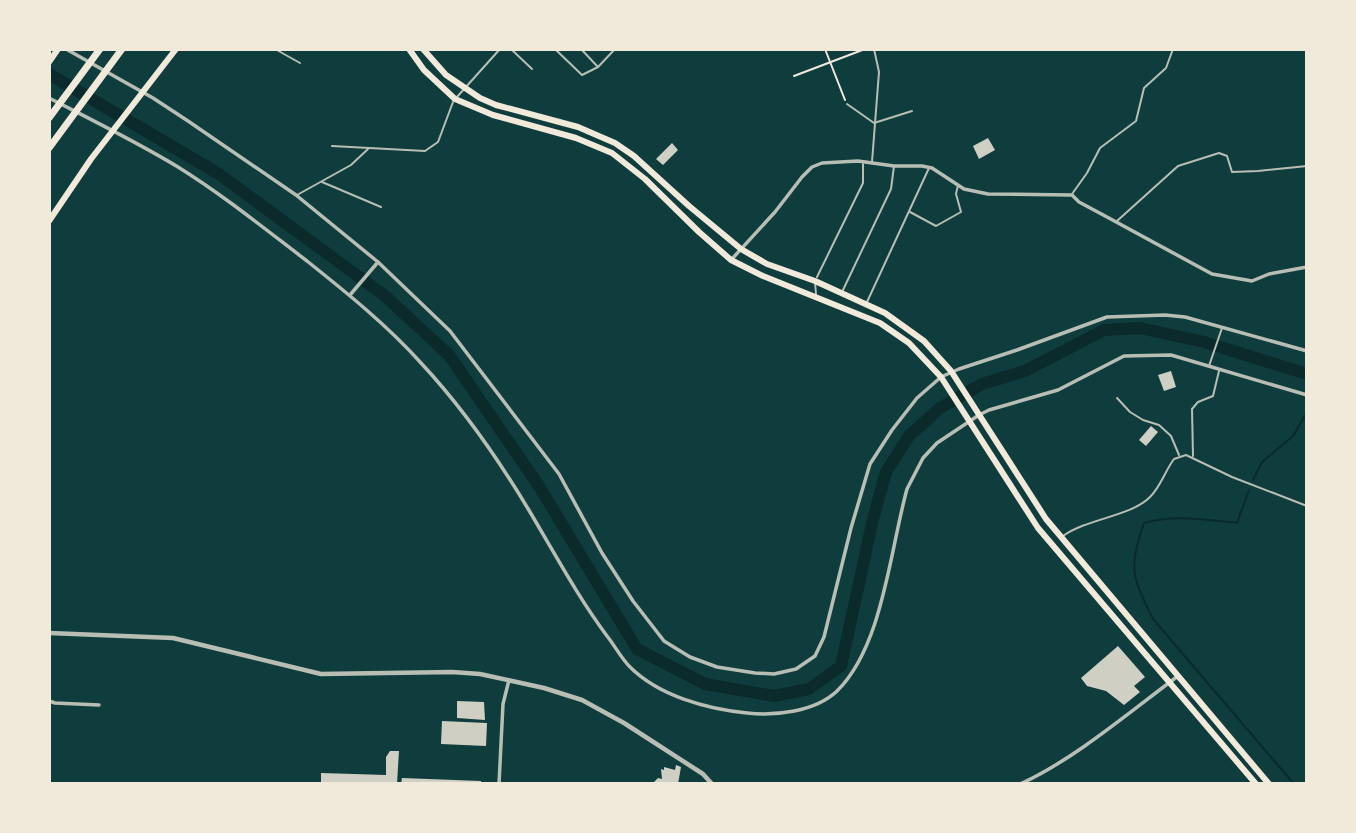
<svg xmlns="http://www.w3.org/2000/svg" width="1356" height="833" font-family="Quicksand,sans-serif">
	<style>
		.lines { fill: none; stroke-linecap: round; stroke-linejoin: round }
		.stream { stroke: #0a2a2b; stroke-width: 2 }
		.river { stroke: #0a2a2b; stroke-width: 12 }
		.building { fill: #cfcfc3 }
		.path { stroke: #f1e9da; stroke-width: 2 }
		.service { stroke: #b8beb3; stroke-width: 2 }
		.minor { stroke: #b8beb3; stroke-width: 3.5 }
		.tertiary { stroke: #b8beb3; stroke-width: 4.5 }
		.primary { stroke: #f1e9da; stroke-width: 6 }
		.motorway { stroke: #f1e9da; stroke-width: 7 }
	</style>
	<rect width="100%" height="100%" fill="#0f3d3e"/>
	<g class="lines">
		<g class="stream">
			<path d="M1253,480l9,-18 31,-26 14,-24"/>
			<path d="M1249,490l-12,33c-31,-3 -63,-9 -93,0 -16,47 -12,53 9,96l141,165"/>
			<path d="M49,517v9"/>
		</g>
		<path class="river" d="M49,74l170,100 166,122 64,59 90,131 98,163 68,35 69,12 35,-7 32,-23 32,-147 13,-47 23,-36 31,-28 42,-24 43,-13 79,-41 36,-2 64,14 103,32"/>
	</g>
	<g class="building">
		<path d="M988,138l7,12 -16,9 -6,-13z"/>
		<path d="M672,143l6,7 -15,15 -7,-6z"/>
		<path d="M1171,371l5,16 -12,4 -6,-16z"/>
		<path d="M1151,426l7,6 -12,14 -7,-6z"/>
		<path d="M1118,646l27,31 -11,9 6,6 -16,13 -18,-14 -19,-5 -6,-8z"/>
		<path d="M457,701l27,1 1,18 -28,-2z"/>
		<path d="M442,721l45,2 -1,23 -45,-2z"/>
		<path d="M390,751h9l-2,33h-76v-11l65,2v-18z"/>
		<path d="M676,765l5,2 -3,17h-26l6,-6 4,1 -1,-10 3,1v-3l11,3z"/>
		<path d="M402,778l79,3v3h-80z"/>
	</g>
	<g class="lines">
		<g class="path">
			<path d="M825,49l20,51"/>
			<path d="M794,76l71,-27"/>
		</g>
		<g class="service">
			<path d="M275,49l25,14"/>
			<path d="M511,49l21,20"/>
			<path d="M555,49l27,26 16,-8"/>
			<path d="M581,49l17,18 17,-18"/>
			<path d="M456,98l44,-49"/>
			<path d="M847,104l27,19 38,-12"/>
			<path d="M332,146l93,5 13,-9 15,-40"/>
			<path d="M872,162l7,-90 -5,-23"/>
			<path d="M322,182l59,25"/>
			<path d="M1072,194l15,-21 13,-25 36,-27 8,-33 22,-20 7,-19"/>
			<path d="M297,195l54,-30 17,-16"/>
			<path d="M910,212l26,14 25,-14 -5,-18 2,-9"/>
			<path d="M1117,221l61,-55 41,-13 8,3 5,16 26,-1 49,-5"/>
			<path d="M817,277l46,-94v-19"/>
			<path d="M815,282l1,12"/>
			<path d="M843,290l48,-101 3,-23"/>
			<path d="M867,302l62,-134"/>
			<path d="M1209,366l13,-38"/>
			<path d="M1117,398l13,14 13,8 16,5 12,11 8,19"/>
			<path d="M1193,456l-1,-47 6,-7 15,-6 6,-25"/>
			<path d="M1063,536c25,-18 67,-19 87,-39 11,-11 15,-26 24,-38l12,-4 46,22 75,29"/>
		</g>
		<g class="minor">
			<path d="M66,49l87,49 35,23 108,74 82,67 72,69 109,143 43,79 31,48 31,40 26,16 27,10 38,6 19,1 22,-5 19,-13 9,-19 27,-109 19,-64 22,-34 25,-32 24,-21 18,-8 58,-19 90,-33 58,-2 20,2 122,34"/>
			<path d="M49,98c43,22 88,44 129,69 45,28 87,62 129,94 40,32 80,64 114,102 41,44 78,97 109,149 25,42 48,85 77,124 8,10 14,22 23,31 29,29 77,42 117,46 28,3 68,-1 90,-22 46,-45 53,-141 70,-202l16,-31 14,-15 42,-28 10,-5 69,-20 66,-34 47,-1 136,40"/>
			<path d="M731,260l44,-48 27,-35 10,-10 10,-4 36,-2 36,5h28l10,2 32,21 24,5 84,1 7,7 28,15 105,57 40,7 17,-7 38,-7"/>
			<path d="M350,295l28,-33"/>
			<path d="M49,701l6,2 44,2"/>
			<path d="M499,784l4,-80 6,-24"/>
			<path d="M1020,784c52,-23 111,-73 158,-108"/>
		</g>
		<path class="tertiary" d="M49,633l124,5 148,36 131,-2 28,2 64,14 38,12 42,23 79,51 9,10"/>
		<g class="primary">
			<path d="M409,49l15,21 31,29 38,16 83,23 36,15 33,26 54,53 32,28 32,16 117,47 29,20 32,34 97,151 218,256"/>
			<path d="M423,49l23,26 34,23 16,7 82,22 37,16 19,13 55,50 52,43 26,15 48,17 70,32 39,28 27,30 95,148 223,265"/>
			<path d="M49,62l9,-13"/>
			<path d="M49,221l42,-62 85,-110"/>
		</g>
		<g class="motorway">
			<path d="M49,118l51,-69"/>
			<path d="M49,148l73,-99"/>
		</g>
	</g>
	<rect width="1356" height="833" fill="none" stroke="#f1e9da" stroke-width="102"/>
</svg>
